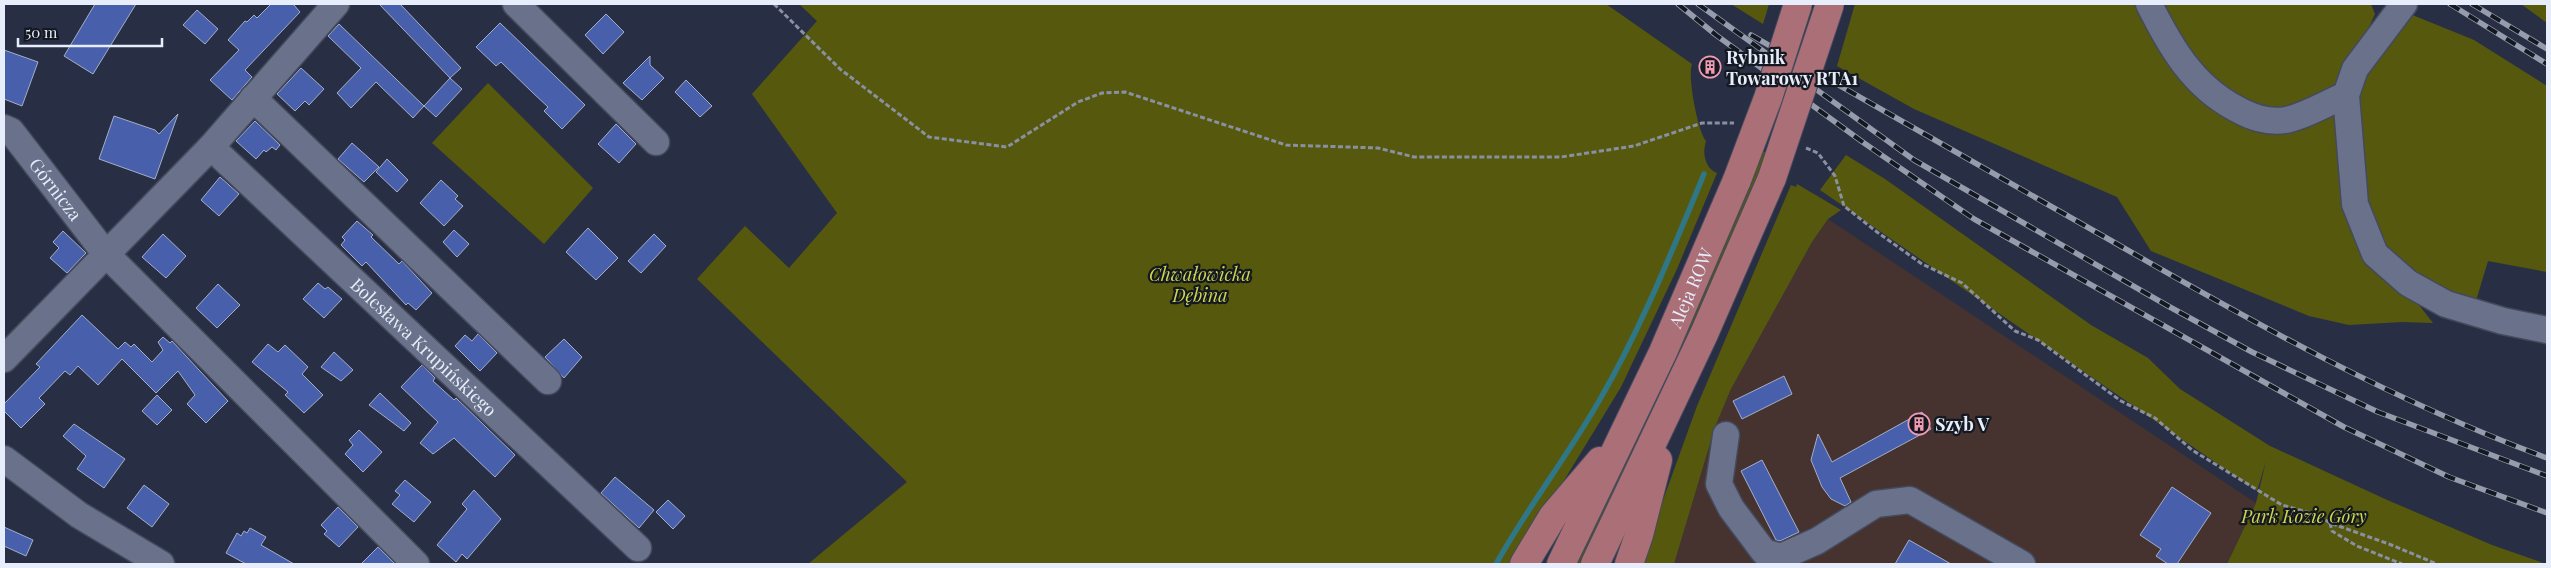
<svg xmlns="http://www.w3.org/2000/svg" width="2551" height="568" font-family="'Playfair Display',serif">
	<style>
		.industrial { fill: #46322f }
		.green { fill: #56590d }
		.lines { fill: none; stroke-linecap: round; stroke-linejoin: round }
		.stream { stroke: #2f7687; stroke-width: 5.5 }
		.building { fill: #485fac; stroke: #a4aec8 }
		.minor-casing { stroke: #444a5c; stroke-width: 29 }
		.major-casing { stroke: #444a5c; stroke-width: 30 }
		.path { stroke: #8a90a1; stroke-width: 3; stroke-dasharray: 5 2.5; stroke-linecap: butt }
		.minor { stroke: #69728a; stroke-width: 26 }
		.major { stroke: #aa6f77; stroke-width: 28 }
		.rail-casing { stroke: #959cac; stroke-width: 5.5 }
		.rail { stroke: #141821; stroke-width: 4; stroke-dasharray: 11; stroke-linecap: butt }
		.major-bridge-casing { stroke: #444a5c; stroke-width: 30; stroke-linecap: butt }
		.major-bridge { stroke: #aa6f77; stroke-width: 28 }
		.labels { text-anchor: middle; dominant-baseline: central; stroke-width: 4.5; stroke-linejoin: round; paint-order: stroke }
		.poi-label { font-size: 18px; font-weight: bold; fill: #e7edfa; stroke: #141821; text-anchor: start }
		.street-label { font-size: 18px; fill: #e7edfa; stroke: #141821 }
		.park-label { font-size: 18px; font-style: italic; fill: #cfd650; stroke: #141821 }
	</style>
	<rect width="100%" height="100%" fill="#282f44"/>
	<path class="industrial" d="M1828,219l428,284 -29,61h-553l41,-137 16,-38 81,-147z"/>
	<g class="green">
		<path d="M799,4h807l86,60c-5,11 6,69 14,77 -4,13 -1,27 11,32l-40,96 -56,118 -108,177h-705l99,-82 -210,-203 48,-53 44,42 48,-55 -85,-119 65,-73z"/>
		<path d="M1731,4h38l-6,20z"/>
		<path d="M1855,4h516l4,10 -13,29 -26,41 6,94 70,118 21,27 -31,-1 -53,3 -40,-9 -158,-65 -34,-54 -203,-88 -77,-43z"/>
		<path d="M2521,4h26v19z"/>
		<path d="M2410,14l64,26 73,46v186l-59,-11 -13,43 -76,-35 -30,-44 -18,-128z"/>
		<path d="M488,83l105,105 -49,56 -112,-101z"/>
		<path d="M1760,150l7,3 -27,73 -158,338h-8z"/>
		<path d="M1846,155l39,24 206,146 57,33 32,31 90,57 115,53 107,46 54,19h-319l29,-61 10,-42 -9,30 -437,-301z"/>
		<path d="M1797,184l44,26 -13,9 -16,23 -81,147 -16,38 -41,137h-34l57,-158 94,-221 5,2z"/>
	</g>
	<g class="lines">
		<path class="stream" d="M1496,564c31,-56 71,-107 103,-163 42,-72 73,-150 105,-227"/>
	</g>
	<g class="building">
		<path d="M95,4h41l-43,70 -29,-18z"/>
		<path d="M271,4h22l7,8 -55,58 7,7 -20,23 -22,-20 29,-30 -11,-10 17,-19 2,1 7,-7 3,3z"/>
		<path d="M379,4h21l61,64 -11,10z"/>
		<path d="M197,10l21,19 -13,15 -22,-19z"/>
		<path d="M606,14l18,18 -21,22 -18,-19z"/>
		<path d="M500,23l85,82 -23,24 -18,-18 4,-4 -16,-15 -31,-30 -5,4 -20,-19z"/>
		<path d="M339,24l85,82 -11,12 -37,-36 -25,26 -14,-15 24,-25 -33,-32z"/>
		<path d="M4,50l34,12 -16,44 -18,-7z"/>
		<path d="M650,56v9l14,13 -22,22 -19,-17z"/>
		<path d="M301,68l23,21 -15,16 -4,-4 -10,10 -18,-17z"/>
		<path d="M450,78l12,11 -26,28 -12,-11z"/>
		<path d="M686,80l26,26 -12,11 -25,-25z"/>
		<path d="M178,114l-23,65 -56,-20 15,-43 41,14 4,4z"/>
		<path d="M255,121l25,24 -4,5 -4,-3 -6,5 -2,-2 -8,9 -20,-18z"/>
		<path d="M616,124l20,20 -17,19 -21,-19z"/>
		<path d="M352,143l27,24 -15,15 -26,-23z"/>
		<path d="M387,159l21,21 -11,12 -21,-20z"/>
		<path d="M220,177l19,17 -20,22 -18,-16z"/>
		<path d="M441,180l17,16 -3,3 8,7 -19,20 -24,-23z"/>
		<path d="M357,221l16,14 -2,2 28,27 3,-3 30,32 -16,17 -8,-7 -2,2 -40,-43 -4,4 -21,-21 4,-5 -3,-3z"/>
		<path d="M588,228l30,30 -22,22 -30,-28z"/>
		<path d="M454,230l15,14 -12,13 -14,-15z"/>
		<path d="M63,231l23,22 -19,20 -17,-15 9,-10 -6,-6z"/>
		<path d="M163,234l23,22 -20,22 -24,-21z"/>
		<path d="M654,234l12,12 -25,27 -13,-12z"/>
		<path d="M318,283l7,6 3,-2 14,12 -18,19 -21,-19z"/>
		<path d="M218,284l22,21 -23,23 -21,-20z"/>
		<path d="M82,315l36,34 7,-7 6,5 3,-3 18,18 11,-12 -5,-8 5,-5 7,6 2,-2 56,60 -22,22 -19,-19 8,-9 -17,-24 -22,22 -34,-34 -24,26 -20,-19 -8,9 -5,-4 -26,27 6,6 -24,24 -17,-17v-7l36,-37 -4,-3z"/>
		<path d="M478,334l19,19 -17,18 -25,-25 10,-11 7,6z"/>
		<path d="M564,339l18,18 -18,21 -19,-21z"/>
		<path d="M268,344l10,8 7,-7 23,22 -6,7 21,21 -19,18 -19,-18 3,-3 -36,-30z"/>
		<path d="M334,352l19,18 -12,11 -20,-14z"/>
		<path d="M422,365l13,13 -2,3 21,19 2,-2 59,57 -20,22 -41,-39 -21,16 -13,-11 18,-21 -37,-35z"/>
		<path d="M1784,376l8,18 -50,25 -9,-18z"/>
		<path d="M380,393l31,30 -7,8 -35,-26z"/>
		<path d="M157,395l15,15 -15,15 -15,-14z"/>
		<path d="M1922,412l9,17 -91,49 11,24 -6,4 -14,-7 -9,-12 -11,-27 7,-26 14,28z"/>
		<path d="M74,424l51,35 -21,29 -27,-19 9,-13 -23,-20z"/>
		<path d="M359,430l23,22 -19,20 -18,-18 8,-9 -4,-5z"/>
		<path d="M1762,460l37,72 -19,9 -4,-1 -35,-69z"/>
		<path d="M615,477l39,33 -15,18 -38,-35z"/>
		<path d="M405,480l26,22 -17,20 -22,-18 8,-9 -5,-4z"/>
		<path d="M144,485l25,19 -17,23 -25,-19z"/>
		<path d="M2172,487l39,26 -34,51h-9l-12,-8 5,-7 -21,-14z"/>
		<path d="M474,490l27,29 -34,40 -5,-5 -6,8 -19,-17 30,-36 -5,-5z"/>
		<path d="M668,500l17,16 -12,13 -17,-17z"/>
		<path d="M338,507l20,20 -19,20 -15,-13 3,-3 -6,-6z"/>
		<path d="M4,527l29,13 -7,16 -22,-10z"/>
		<path d="M250,528l16,9 -5,8 33,19h-48l-20,-11 11,-20 4,3 3,-5 3,2z"/>
		<path d="M1909,540l42,24h-56z"/>
		<path d="M378,547l17,17h-34z"/>
	</g>
	<g class="lines">
		<g class="minor-casing">
			<g id="minor">
				<path d="M516,4l140,138"/>
				<path d="M2149,4c21,42 43,81 86,104 16,9 32,15 51,12 20,-4 40,-17 60,-25"/>
				<path d="M2404,4l-49,65 -9,26 9,109 20,50 33,29 38,21 57,17 44,9"/>
				<path d="M253,98l295,283"/>
				<path id="s1" d="M4,128l7,3 94,122 311,311"/>
				<path id="s2" d="M211,147l427,401"/>
				<path d="M4,359l207,-212 125,-143"/>
				<path d="M1726,435l-7,49 12,24 33,44 17,5 36,-16 59,-37 34,-4 112,64"/>
				<path d="M4,459l75,56 82,49"/>
			</g>
		</g>
		<g class="major-casing">
			<g id="major">
				<path d="M1524,564l29,-48 47,-55"/>
				<path id="s3" d="M1561,564l102,-212 74,-172"/>
				<path d="M1595,564l109,-230 68,-156"/>
				<path d="M1629,564l10,-29 19,-75"/>
			</g>
		</g>
		<g class="path">
			<path d="M774,4l66,65 89,68 78,10 71,-45 24,-9 23,-1 161,53 92,3 36,9h147l73,-11 68,-23h32"/>
			<path d="M1806,148l12,5 17,23 9,30 33,26 45,32 40,19 53,48 23,9 83,61 34,17 37,32 90,55 36,10 12,8 59,21 48,20"/>
			<path d="M2330,523l2,8 25,15 45,18"/>
		</g>
		<use href="#minor" class="minor"/>
		<use href="#major" class="major"/>
		<g class="rail-casing">
			<g id="rail">
				<path d="M1678,4l38,31 148,108 110,76 370,208 105,50 98,36"/>
				<path d="M1698,4l216,156 254,146 84,46 126,60 169,64"/>
				<path d="M2450,4l97,60"/>
				<path d="M2472,4l75,45"/>
				<path d="M1751,35c120,68 239,137 359,205 142,82 283,161 437,218"/>
			</g>
		</g>
		<use href="#rail" class="rail"/>
		<g class="major-bridge-casing">
			<g id="major-bridge">
				<path d="M1772,178l58,-174"/>
				<path d="M1737,180l31,-82 30,-94"/>
			</g>
		</g>
		<use href="#major-bridge" class="major-bridge"/>
	</g>
	<defs>
		<g id="building-ring" transform="scale(1.125)"><circle r="9.5" fill="#141821" stroke="#f19ab1" stroke-width="1.5"/><path d="M-4-6H4V6H1V3H-1V6H-4ZM-2.5-4.3h1.7v1.8h-1.7ZM.8-4.3h1.7v1.8H.8ZM-2.5-1h1.7V.8h-1.7ZM.8-1h1.7V.8H.8Z" fill="#f19ab1"/></g>
	</defs>
	<g fill-rule="evenodd">
		<use href="#building-ring" x="1710" y="67"/>
		<use href="#building-ring" x="1919" y="424"/>
	</g>
	<g class="labels">
		<g class="poi-label">
			<text x="1726" y="57">Rybnik<tspan x="1726" dy="21">Towarowy RTA1</tspan></text>
			<text x="1935" y="424">Szyb V</text>
		</g>
		<g class="street-label">
			<text stroke="none"><textPath href="#s1" startOffset="81">Górnicza</textPath></text>
			<text stroke="none"><textPath href="#s3" startOffset="305">Aleja ROW</textPath></text>
			<text stroke="none"><textPath href="#s2" startOffset="292">Bolesława Krupińskiego</textPath></text>
		</g>
		<g class="park-label">
			<text x="1200" y="274">Chwałowicka<tspan x="1200" dy="21">Dębina</tspan></text>
			<text x="2304" y="516">Park Kozie Góry</text>
		</g>
	</g>
	<rect width="2551" height="568" fill="none" stroke="#e7edfa" stroke-width="10"/>
	<path d="M18 38v8h144v-8" fill="none" stroke="#e7edfa" stroke-width="2.5"/>
	<text x="25" y="38" font-size="15" fill="#e7edfa" stroke="#141821" stroke-width="4" paint-order="stroke">50 m</text>
</svg>
